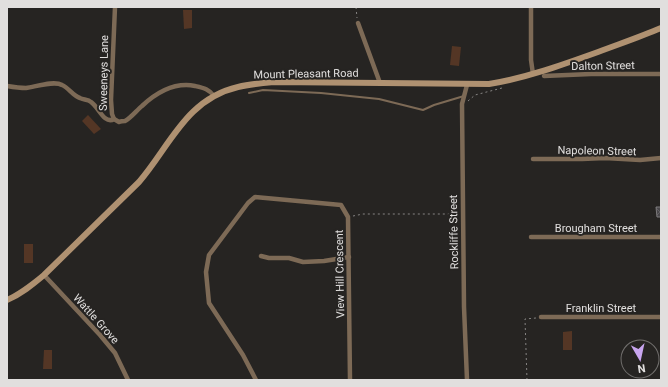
<svg xmlns="http://www.w3.org/2000/svg" width="668" height="387" font-family="Roboto,sans-serif">
	<style>
		.garden { fill: #543625 }
		.building { fill: url(#building-cross-hatch); stroke: #7c7a7c }
		.lines { fill: none; stroke-linecap: round; stroke-linejoin: round }
		.path { stroke: #868483; stroke-width: 1; stroke-dasharray: 2 3; stroke-linecap: butt }
		.lane { stroke: #7d6a56; stroke-width: 2 }
		.street { stroke: #7d6a56; stroke-width: 4.5 }
		.secondary { stroke: #af9171; stroke-width: 6 }
		.labels { text-anchor: middle; dominant-baseline: central; stroke-width: 4; stroke-linejoin: round; paint-order: stroke }
		.street-label { font-size: 11px; fill: #e1dfde; stroke: #262422 }
	</style>
	<defs>
		<pattern id="building-cross-hatch" width="8" height="8" patternUnits="userSpaceOnUse"><rect width="8" height="8" fill="#49474a"/><path d="M0 0l8 8M0 8l8-8" fill="none" stroke="#636164"/></pattern>
	</defs>
	<rect width="100%" height="100%" fill="#262422"/>
	<g class="garden">
		<path d="M183,10h9v18l-8,1z"/>
		<path d="M452,46l9,1 -2,19 -9,-1z"/>
		<path d="M88,115l13,14 -7,5 -12,-13z"/>
		<rect x="24" y="244" width="9" height="19"/>
		<path d="M572,331v19h-9v-18z"/>
		<path d="M44,350h8v19h-9z"/>
	</g>
	<path class="building" d="M656,207h5v10h-4z"/>
	<g class="lines">
		<g class="path">
			<path d="M356,7l1,11"/>
			<path d="M585,64l3,6"/>
			<path d="M468,101l7,-6 27,-7"/>
			<path d="M353,216l10,-2h95"/>
			<path d="M527,380l-2,-61 11,-1"/>
		</g>
		<path class="lane" d="M249,93l14,-3 58,3 58,6 44,11 11,-5 30,-9"/>
		<g class="street">
			<path d="M115,7l-4,93 1,14 2,5 5,3c2,-1 4,-1 6,-1 6,-3 12,-11 17,-15 14,-13 33,-24 53,-20 9,2 14,3 19,10"/>
			<path d="M531,7v53l2,14"/>
			<path d="M358,23l22,60"/>
			<path d="M544,76l47,-2h70"/>
			<path d="M7,86c6,1 12,2 19,2 9,-1 28,-8 36,-3 7,3 11,11 18,13 3,2 8,1 11,4 7,4 13,23 23,17"/>
			<path d="M533,159h49l23,-1 35,2 21,-2"/>
			<path d="M531,237h130"/>
			<path d="M261,256l8,2h20l14,4 21,-1 25,-4"/>
			<path d="M44,275l56,60 15,18 13,27"/>
			<path d="M541,317h120"/>
			<path d="M256,380l-13,-25 -34,-52 -3,-31 3,-17 39,-52 7,-6 86,8 7,12 2,163"/>
			<path d="M467,380l-3,-73 -2,-203 5,-19"/>
		</g>
		<path class="secondary" d="M7,300c14,-6 25,-15 37,-25l95,-93c31,-36 47,-83 99,-95 12,-3 24,-4 36,-5l215,2c37,-6 73,-19 109,-32 21,-8 42,-15 63,-24"/>
	</g>
	<g class="labels">
		<g class="street-label">
			<text transform="translate(603 66) rotate(-1)">Dalton Street</text>
			<text transform="translate(104 73) rotate(-89)">Sweeneys Lane</text>
			<text transform="translate(306 74) rotate(-1)">Mount Pleasant Road</text>
			<text transform="translate(597 151) rotate(1)">Napoleon Street</text>
			<text x="596" y="228">Brougham Street</text>
			<text transform="translate(454 232) rotate(-91)">Rockliffe Street</text>
			<text transform="translate(340 274) rotate(-91)">View Hill Crescent</text>
			<text x="601" y="308">Franklin Street</text>
			<text transform="translate(96 319) rotate(48)">Wattle Grove</text>
		</g>
	</g>
	<rect width="668" height="387" fill="none" stroke="#e1dfde" stroke-width="16"/>
	<g transform="translate(640 359) rotate(171)"><circle r="19" fill="#262422" stroke="#716f6d"/>
	<path d="M0-3L7 15L0 10L-7 15Z" fill="#c8a5ef"/>
	<text y="-6" font-size="11" font-weight="bold" text-anchor="middle" fill="#e1dfde">N</text>
	</g>
</svg>
